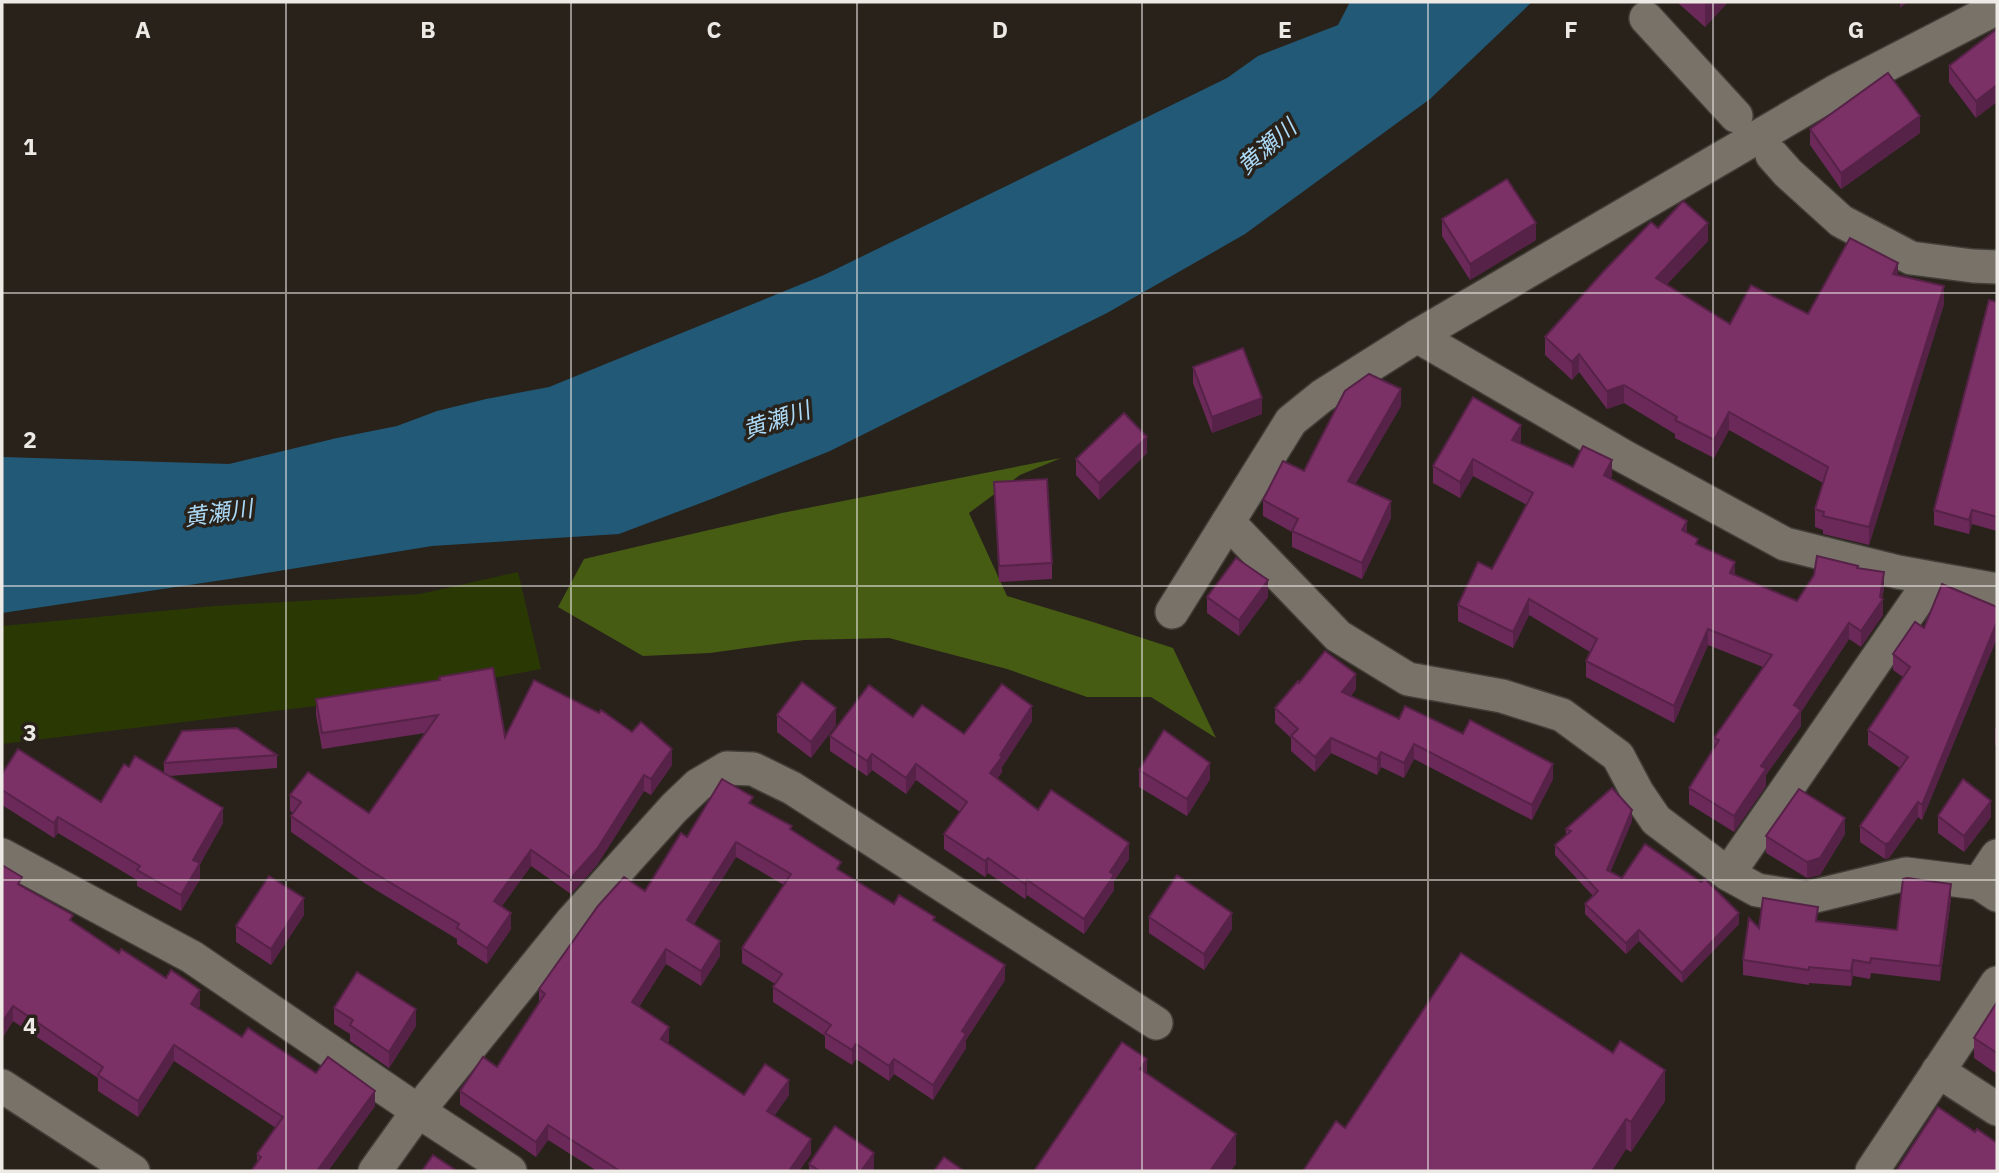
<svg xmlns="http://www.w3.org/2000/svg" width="1999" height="1173" font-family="'IBM Plex Sans','Noto Sans JP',sans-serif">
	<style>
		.green { fill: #2a3904 }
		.forest { fill: #475c13 }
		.water { fill: #225976 }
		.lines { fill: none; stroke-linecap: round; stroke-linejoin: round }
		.street-casing { stroke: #413d37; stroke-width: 36 }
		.street { stroke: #797269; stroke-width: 33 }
		.wall { fill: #6a2958 }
		.shaded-wall { fill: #562247 }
		.building { fill: #7b3066; stroke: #562247; stroke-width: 2 }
		.grid { fill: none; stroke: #edeae5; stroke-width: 2; stroke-opacity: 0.55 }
		.labels { text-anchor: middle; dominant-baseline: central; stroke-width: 7; stroke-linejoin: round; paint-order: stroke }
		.water-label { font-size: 23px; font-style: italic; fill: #acd9f5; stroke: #28221b }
		.grid-label { font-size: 23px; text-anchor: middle; font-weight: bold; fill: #edeae5; stroke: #28221b; stroke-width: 7; stroke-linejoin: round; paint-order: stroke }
	</style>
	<rect width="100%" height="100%" fill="#28221b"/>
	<path class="green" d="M518,572l23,97 -143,27 -396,48v-118l213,-20 205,-12z"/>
	<path class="forest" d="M1061,458l-41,17 -51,38 38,83 86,26 80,26 43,90 -65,-41h-64l-80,-28 -118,-31 -85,2 -94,13 -67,3 -85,-49 26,-48 198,-46z"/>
	<path class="water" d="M1350,2h182l-102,97 -185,135 -138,79 -277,138 -116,47 -95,36 -187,12 -196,32 -234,35v-156l227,7 108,-26 60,-12 40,-15 49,-12 63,-12 275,-112 403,-197 31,-22 80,-31z"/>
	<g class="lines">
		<g class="street-casing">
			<g id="street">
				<path d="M1646,18l90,98"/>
				<path d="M1772,155l16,18 53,48 70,37 62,8 24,1"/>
				<path d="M1417,336l208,121 160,87 113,28 99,18"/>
				<path d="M1228,522l110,114 70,43 94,17 60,19 56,41 19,36 19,28 72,54 204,-295"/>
				<path d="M1172,612l119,-191 31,-25 95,-60 419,-245 161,-83"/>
				<path d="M2,855l190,102 226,154 92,60"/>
				<path d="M1728,874l29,16 50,8 99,-24 73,9 18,12"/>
				<path d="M1979,883l18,-27"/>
				<path d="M1938,1071l59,38"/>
				<path d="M2,1086l131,85"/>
				<path d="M375,1171l43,-60 154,-190 102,-113 24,-23 29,-17 26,1 39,19 364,235"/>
				<path d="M1872,1171l125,-188"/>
			</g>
		</g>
		<use href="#street" class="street"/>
	</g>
	<g class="wall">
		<path d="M1677,2h51l-23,25z"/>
		<path d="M1997,29l-21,89 -27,-36v-16z"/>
		<path d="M1810,129l110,4 -79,56 -31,-44z"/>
		<path d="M1442,219l94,21 -66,40 -28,-44z"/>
		<path d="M1658,228l50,13 -41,43 63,40 78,-10 90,-39 46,29 -75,241 -46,-11v-4l-8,-3v-18l8,-26 -94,-53 -15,28 -39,-20v-4l-51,-31 -17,6 -28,-37 -7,8 -27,-25v-18z"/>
		<path d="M1997,302v229l-25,-7 -3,10 -35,-9v-15z"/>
		<path d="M1193,367l69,47 -50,19 -19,-50z"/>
		<path d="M1401,406l-46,78 36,34 -29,61 -70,-32v-15l-29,-16v-16z"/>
		<path d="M1521,441l-2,2 54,24 39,9 -2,2 77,55 11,12 37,30 62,26 61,-33 26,21 -2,9 1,17 -22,32 -12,-8 -48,73v14l-35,49v11l-32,46 -45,-28v-16l25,-40v-10l49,-71 -55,-22 -34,78 -88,-46v-16l4,-9 -61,-37 -16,33 -55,-27v-16l34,-36 35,-64 -54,-29 -13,22 -27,-15v-17z"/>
		<path d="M1147,453l-48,47 -23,-25v-16z"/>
		<path d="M994,482l58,81v16l-53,3z"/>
		<path d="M1207,597h61l-29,39 -32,-23z"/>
		<path d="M1997,607v31l-75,182 -4,-3 -29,41 -4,1 -25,-17v-16l40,-58 -32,-23v-15l35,-53 -10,-7v-16l31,-26z"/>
		<path d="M439,680l66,57 167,28 -21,30 -7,-4 -47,74 -26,29 -40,-28 -29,40 9,23 -24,35 -30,-20v-5l-91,-55 -75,-52v-16l2,-3 -3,-2v-16l79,18 56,-80 -103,16 -6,-34v-16z"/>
		<path d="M1299,683l57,6 -5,7 48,23 154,60 -21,41 -118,-61 -10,19 -23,-11 -4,8 -46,-22 -16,19 -24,-21v-13l-16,-15v-15z"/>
		<path d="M777,715l59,10 -25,33 -34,-26z"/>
		<path d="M913,717l51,17 68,-13 -30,46v5l-5,7 41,31 91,49 -15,22v9l-30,44 -57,-39 -2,4 -37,-26 -3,4 -41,-28v-15l16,-22 -44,-32 -10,14 -34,-24 -5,6 -37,-25v-15z"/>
		<path d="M1997,726v21l-2,-2v-16z"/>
		<path d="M277,755v13l-108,8 54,47 -23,41v15l-19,32 -44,-25v-6l-79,-47 -4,5 -52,-33v-31l99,28 28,-35 35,5v-9z"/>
		<path d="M1139,770l71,9 -23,37 -48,-29z"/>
		<path d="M753,804l39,26 49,42 53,32 41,18 70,58 -39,60v8l-33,52 -39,-26 -5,7 -33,-22 -4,6 -27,-17v-12l-52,-34v-15l2,-3 -33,-21v-15l42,-63 -48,-28 -42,67 26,32 -19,30 -35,-22 -27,43 30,34 -1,2 76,52h45l-15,21 37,38 -12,17h-202l-49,-31 -12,17 -76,-52v-14l37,-24 42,-64v-14l106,-98 42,-54z"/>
		<path d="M1938,816l53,1 -27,35 -26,-19z"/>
		<path d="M1632,821l-22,51 12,6 117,46 -57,59 -43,-42 -13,13 -41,-40v-10l8,-8 -38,-41v-10l11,-10v-6z"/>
		<path d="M1845,834l-25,41 -13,3 -41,-25v-17z"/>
		<path d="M2,865l20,22 97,66 81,53 -2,3 44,28 74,36 59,33 -47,65h-77l6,-9v-8l19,-26 -102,-67 -36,56 -40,-26v-13l-85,-57 -10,16 -1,-1z"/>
		<path d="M1951,899l-11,82 -69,-8 -1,6 -17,-3 -2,10 -42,-3v2l-66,-10v-15l16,-32 59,-7 79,9z"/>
		<path d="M304,915l-33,50 -35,-23v-16z"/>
		<path d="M1149,917l83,12 -28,41 -55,-37z"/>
		<path d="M1997,1002v72l-23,-16v-20z"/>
		<path d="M334,1008l82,18 -27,42 -39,-27v-7l-16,-10z"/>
		<path d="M1665,1101l-34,51 -5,-3 -14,22h-309l42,-43z"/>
		<path d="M809,1164l65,5 -2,2h-63z"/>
	</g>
	<g class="shaded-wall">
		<path d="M1707,2h21l-23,25v-23z"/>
		<path d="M1900,2h8l-8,6z"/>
		<path d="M1997,85v17l-21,16v-17z"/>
		<path d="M1920,116v17l-79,56v-16z"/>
		<path d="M1536,223v17l-66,40v-16z"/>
		<path d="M1708,223v18l-52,55v-18z"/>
		<path d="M1898,263v18l-5,-7z"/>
		<path d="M1944,286v18l-75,241v-18z"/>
		<path d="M1579,354v18l-7,8v-18z"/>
		<path d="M1624,385v18l-17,6v-18z"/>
		<path d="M1401,389v17l-53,91v-16z"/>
		<path d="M1262,398v16l-50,19v-16z"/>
		<path d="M1729,412v18l-15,28v-18z"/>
		<path d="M1521,425v16l-9,15v-16z"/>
		<path d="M1147,437v16l-48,47v-17z"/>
		<path d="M1473,459v17l-13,22v-16z"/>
		<path d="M1612,460v16l-8,15v-16z"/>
		<path d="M1391,501v17l-29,61v-16z"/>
		<path d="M1972,510v14l-3,10v-14z"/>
		<path d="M1687,521v16l-5,-7z"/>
		<path d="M1735,562v16l-5,-5z"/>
		<path d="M1884,572v17l-3,13 2,-3v16l-22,32v-16l19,-34z"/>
		<path d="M1268,580v17l-29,39v-16z"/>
		<path d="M1529,599v16l-16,33v-16z"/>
		<path d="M1997,622v16l-75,182v-15z"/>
		<path d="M1849,623v16l-48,73v14l-35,49v11l-32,46v-16l60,-111z"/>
		<path d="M1708,629v16l-34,78v-17z"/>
		<path d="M1356,674v15l-14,18v-15z"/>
		<path d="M1032,706v15l-30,46v5l-12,17v-16l10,-18z"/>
		<path d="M836,708v17l-25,33v-16z"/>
		<path d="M1331,738v15l-16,19v-15z"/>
		<path d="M1414,744v15l-10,19v-15z"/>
		<path d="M672,749v16l-21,30v-16z"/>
		<path d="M1381,752v15l-4,8v-16z"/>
		<path d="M872,754v16l-5,6v-15z"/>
		<path d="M1210,763v16l-23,37v-17z"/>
		<path d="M916,764v16l-10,14v-16z"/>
		<path d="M1553,764v15l-21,41v-15z"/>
		<path d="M644,775v16l-47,74 -26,29v-16z"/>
		<path d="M1991,801v16l-27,35v-16z"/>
		<path d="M1918,802v15l-29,41 -4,1v-15z"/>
		<path d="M223,808v15l-23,41v15l-19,32v-16l12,-35z"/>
		<path d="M1632,810v11l-25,59v-10z"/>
		<path d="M58,817v16l-4,5v-15z"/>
		<path d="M1845,818v16l-25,41 -13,3v-16z"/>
		<path d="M736,842v15l-49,78v-15z"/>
		<path d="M1129,843v16l-15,22v9l-30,44v-15l26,-47z"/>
		<path d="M531,850v16l-37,51v-16z"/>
		<path d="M988,858v15l-3,4v-16z"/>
		<path d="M1027,880v15l-2,4v-15z"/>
		<path d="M1951,884v15l-11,82v-15z"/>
		<path d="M304,898v17l-33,50v-16z"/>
		<path d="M511,913v16l-24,35v-16z"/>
		<path d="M1232,913v16l-28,41v-16z"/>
		<path d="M1739,913v11l-57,59v-10z"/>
		<path d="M1639,930v11l-13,13v-11z"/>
		<path d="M720,941v15l-19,30v-15z"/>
		<path d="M666,949v15l-34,53v-15z"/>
		<path d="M1853,960v16l-2,10v-15z"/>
		<path d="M1005,965v15l-39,60v8l-33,52v-15l29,-54z"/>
		<path d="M200,990v16l-9,14v-16z"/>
		<path d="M13,1006v15l-10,16v-16z"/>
		<path d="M416,1009v17l-27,42v-16z"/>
		<path d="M669,1027v14l-8,12v-14z"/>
		<path d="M856,1044v15l-4,6v-15z"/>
		<path d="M174,1045v16l-36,56v-16z"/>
		<path d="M894,1059v15l-5,7v-15z"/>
		<path d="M1147,1059v30l-7,-20z"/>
		<path d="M1665,1070v31l-34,51v-30z"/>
		<path d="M789,1080v15l-22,31v-15z"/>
		<path d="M375,1091v15l-47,65h-11z"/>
		<path d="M1626,1119v30l-14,22h-20z"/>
		<path d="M548,1125v15l-12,17v-15z"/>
		<path d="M1236,1134v30l-5,7h-21z"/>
		<path d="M811,1139v15l-12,17h-10z"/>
		<path d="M874,1153v16l-2,2h-11z"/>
	</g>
	<g class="building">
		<path d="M1997,29v56l-21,16 -27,-35z"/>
		<path d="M1888,73l32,43 -79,57 -31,-44z"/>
		<path d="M1507,179l29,44 -66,41 -28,-45z"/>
		<path d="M1683,201l25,22 -52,55 74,46 21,-39 57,29 42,-76 48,25 -5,11 51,12 -75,241 -46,-11 1,-4 -9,-3 13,-42 -99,-55 -15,28 -39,-20 2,-3 -53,-32 -17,6 -28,-37 -7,8 -27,-25 57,-64 49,-51 7,6z"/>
		<path d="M1989,300l8,2v215l-25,-7 -3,10 -35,-10z"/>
		<path d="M1243,348l19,50 -50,19 -19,-50z"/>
		<path d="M1369,374l32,15 -53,92 43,20 -29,62 -70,-32 6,-12 -35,-19 20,-39 21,10 41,-80z"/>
		<path d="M1473,397l48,28 -9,15 61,27 10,-21 29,14 -8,15 83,46 -5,9 16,9 -2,5 39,18 -5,11 67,28 17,-26 3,-19 41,10 -1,2 27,4 -4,25 3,2 -22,32 -12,-8 -55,82 7,5 -40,56 5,3 -32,47 -45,-28 30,-48 -5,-2 58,-83 -64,-26 -34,77 -88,-45 11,-22 -68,-40 -16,33 -55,-27 20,-43 14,7 41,-76 -60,-34 -13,23 -27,-16z"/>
		<path d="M1124,413l23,24 -48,46 -23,-24z"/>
		<path d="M1047,479l5,84 -53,3 -5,-84z"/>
		<path d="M1236,558l32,22 -29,40 -32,-23z"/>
		<path d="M1942,584l55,23v15l-75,183 -4,-3 -29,41 -4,1 -25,-18 48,-69 -40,-27 42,-63 -17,-13 22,-32 9,6z"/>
		<path d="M1325,651l31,23 -14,18 57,27 6,-13 58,28 7,-14 83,44 -21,41 -118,-61 -10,19 -23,-11 -4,7 -46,-21 -16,19 -24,-21 7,-7 -23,-21 23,-27 1,2z"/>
		<path d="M493,668l12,69 29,-57 65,33 2,-3 31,22 9,-10 31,27 -21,30 -7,-4 -47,74 -26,29 -40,-28 -37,51 17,12 -24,35 -30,-20 2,-4 -93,-56 -75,-52 10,-14 -11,-7 18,-23 61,41 69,-98 -116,18 -6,-34 124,-19 -1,-3z"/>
		<path d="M802,682l34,26 -25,34 -34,-27z"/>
		<path d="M1002,684l30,22 -32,49 2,2 -12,16 48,37 13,-20 78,53 -19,29 4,3 -30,44 -57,-39 -2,4 -37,-26 -3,3 -41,-27 23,-32 -51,-38 -10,14 -34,-24 -5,7 -37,-25 39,-51 44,32 9,-12 42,29z"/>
		<path d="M237,728l40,27 -113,8 18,-32z"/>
		<path d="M1164,730l46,33 -23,36 -48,-29z"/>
		<path d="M18,749l83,53 23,-38 5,3 6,-11 88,52 -30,52 7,3 -19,32 -44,-25 3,-4 -82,-49 -4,6 -52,-33v-16z"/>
		<path d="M722,779l31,18 -4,6 43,23 -2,3 51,33 -4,7 57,35 5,-9 36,22 -2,3 72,45 -43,66 4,3 -33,51 -39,-26 -5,7 -33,-22 -4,6 -27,-17 6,-8 -58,-38 9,-13 -40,-26 49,-74 -55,-32 -49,78 33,21 -19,30 -35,-22 -34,53 37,25 -8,12 83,56 21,-31 24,16 -22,31 44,28 -22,32h-169l-72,-46 -12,17 -76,-51 23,-34 14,10 48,-73 -6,-5 59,-83 26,-29 21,14 36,-58 6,4z"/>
		<path d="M1963,779l28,22 -27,35 -26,-20z"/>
		<path d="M1612,788l20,22 -25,60 15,8 23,-34 56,38 4,-3 34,34 -57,60 -43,-43 -13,13 -41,-39 13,-13 -43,-46 16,-14 -5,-2z"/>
		<path d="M1799,789l46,29 -25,40 -13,4 -41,-26z"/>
		<path d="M2,865l20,12 -4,7 55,31 -3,5 49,33 2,-4 45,29 5,-8 29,20 -9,14 51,33 6,-9 68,45 12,-16 47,34 -58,80h-66l10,-14 -4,-3 26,-37 -109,-72 -36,56 -40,-26 5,-8 -90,-61 -10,15 -1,-1z"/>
		<path d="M1177,875l55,38 -28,41 -55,-37z"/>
		<path d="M269,876l35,22 -33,51 -35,-23z"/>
		<path d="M1907,878l44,6 -11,82 -69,-8 -1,5 -17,-3 -2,11 -42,-4v3l-66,-10 6,-42 10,10 4,-30 55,9 -2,14 81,9 6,-51z"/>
		<path d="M1461,953l152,100 7,-12 45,29 -34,52 -5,-3 -34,52h-289l33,-50 9,7z"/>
		<path d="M357,972l59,37 -27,43 -39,-27 3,-5 -19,-12z"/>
		<path d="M1997,1002v51l-23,-15z"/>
		<path d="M1122,1042l25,17 -7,10 96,65 -26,37h-176z"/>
		<path d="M1938,1107l37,25 2,-3 20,14v28h-101z"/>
		<path d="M835,1126l39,27 -13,18h-41l-11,-7z"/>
		<path d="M433,1155l24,16h-35z"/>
		<path d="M944,1157l20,14h-30z"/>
	</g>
	<path class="grid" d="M286,2v1169M571,2v1169M857,2v1169M1142,2v1169M1428,2v1169M1713,2v1169M2,293h1995M2,586h1995M2,880h1995"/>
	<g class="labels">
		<g class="water-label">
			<text transform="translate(1266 146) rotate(-41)">黄瀬川</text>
			<text transform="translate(776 419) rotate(-18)">黄瀬川</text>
			<text transform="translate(218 512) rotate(-8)">黄瀬川</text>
		</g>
	</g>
	<g class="grid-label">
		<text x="143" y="38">A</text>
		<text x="428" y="38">B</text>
		<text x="714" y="38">C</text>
		<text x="1000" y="38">D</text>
		<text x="1285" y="38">E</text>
		<text x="1571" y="38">F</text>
		<text x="1856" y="38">G</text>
		<text x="30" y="155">1</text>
		<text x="30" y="448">2</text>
		<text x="30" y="741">3</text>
		<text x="30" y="1034">4</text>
	</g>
	<rect width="1999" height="1173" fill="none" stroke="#edeae5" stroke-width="7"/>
</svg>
